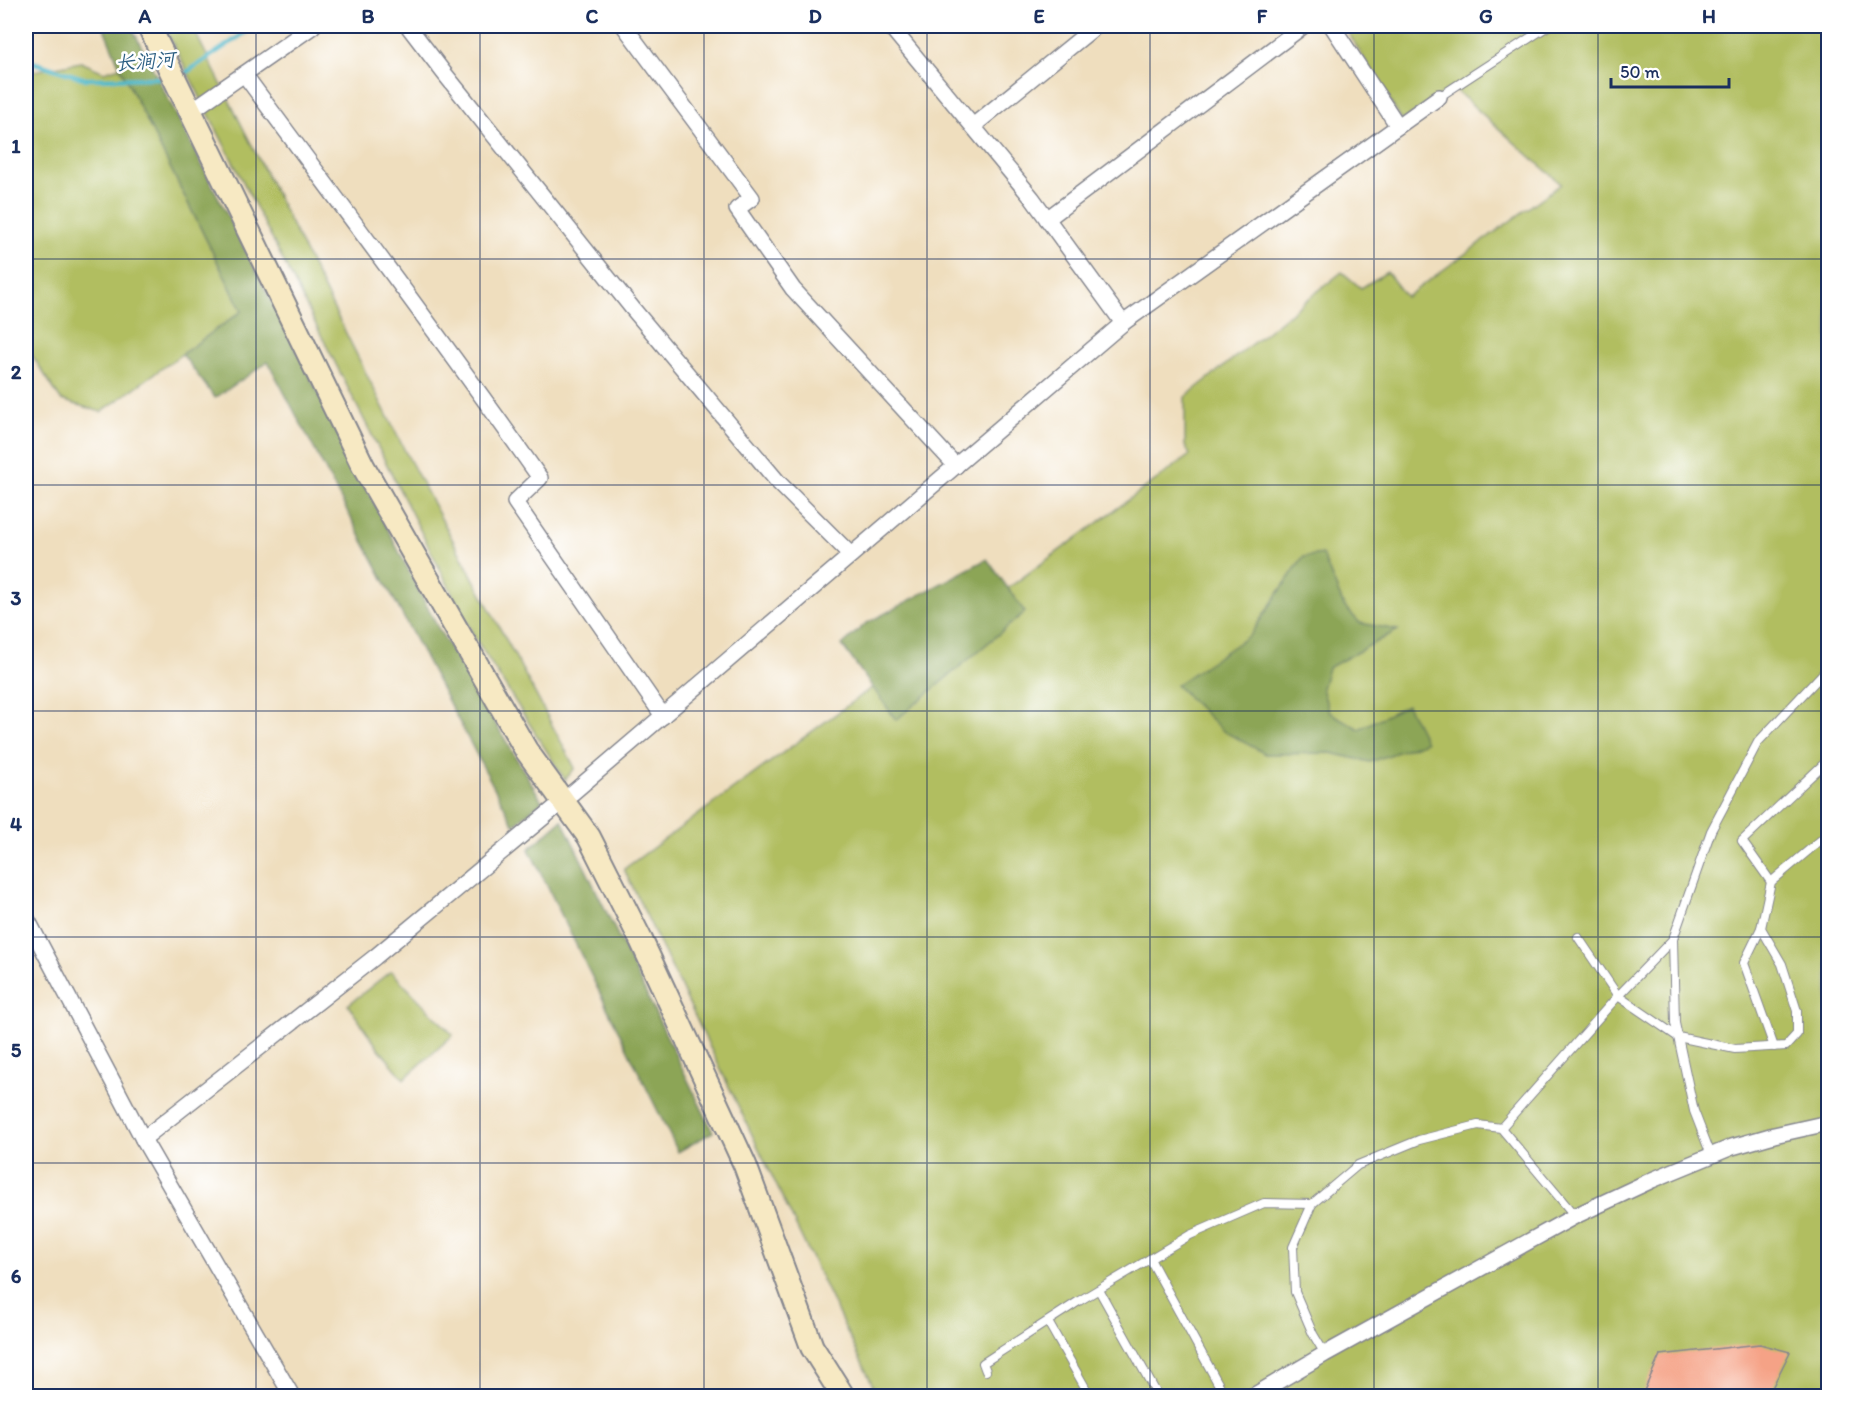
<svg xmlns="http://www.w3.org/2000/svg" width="1854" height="1422" font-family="Itim,'LXGW WenKai TC',sans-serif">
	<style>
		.green { fill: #b1be60; stroke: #66765f; stroke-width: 1.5 }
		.forest { fill: #8ca556; stroke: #546a5a; stroke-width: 1.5 }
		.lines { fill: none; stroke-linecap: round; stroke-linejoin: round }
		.stream { stroke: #4cb7c9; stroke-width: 4.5 }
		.building { fill: #f5a286 }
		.lane-casing { stroke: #85868e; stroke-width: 10 }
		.street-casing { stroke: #85868e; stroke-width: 18 }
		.secondary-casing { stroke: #85868e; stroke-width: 26 }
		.path { stroke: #85868e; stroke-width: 3; stroke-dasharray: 1.5 4.5; stroke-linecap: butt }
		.lane { stroke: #fff; stroke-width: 8 }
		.street { stroke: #fff; stroke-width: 15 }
		.secondary { stroke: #f7e9c3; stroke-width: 22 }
		.grid { fill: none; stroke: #1b2f5e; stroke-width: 1.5; stroke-opacity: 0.55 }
		.labels { text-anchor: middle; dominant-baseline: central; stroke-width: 5; stroke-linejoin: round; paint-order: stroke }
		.water-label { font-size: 20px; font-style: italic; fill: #2c5f83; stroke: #fff }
		.neatline { fill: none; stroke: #1b2f5e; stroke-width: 2 }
		.grid-label { font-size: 20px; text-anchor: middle; font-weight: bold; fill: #1b2f5e }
	</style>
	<rect width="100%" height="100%" fill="#fff"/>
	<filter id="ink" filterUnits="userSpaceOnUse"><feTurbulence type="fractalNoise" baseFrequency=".0167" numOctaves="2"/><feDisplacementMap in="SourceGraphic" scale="12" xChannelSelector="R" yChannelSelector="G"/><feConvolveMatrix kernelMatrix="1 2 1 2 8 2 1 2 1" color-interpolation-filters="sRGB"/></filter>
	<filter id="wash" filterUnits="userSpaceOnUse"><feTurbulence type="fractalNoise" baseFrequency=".008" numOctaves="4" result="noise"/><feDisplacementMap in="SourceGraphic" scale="24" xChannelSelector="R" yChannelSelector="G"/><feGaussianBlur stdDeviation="1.35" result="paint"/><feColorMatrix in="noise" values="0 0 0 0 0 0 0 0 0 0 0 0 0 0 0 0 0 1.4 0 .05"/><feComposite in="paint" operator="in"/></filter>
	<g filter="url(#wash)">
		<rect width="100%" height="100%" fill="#efdebe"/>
		<g class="green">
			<path d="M164,26h28l213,425 170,317 -10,12 -90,-142z"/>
			<path d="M1344,26h484v1370h-950l-254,-527 566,-414 -5,-10v-48l157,-125 19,16 26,-16 19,25 155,-113 -109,-97 -50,34z"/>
			<path d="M81,62l23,10 16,-5 122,244 -141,101 -40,-12 -35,-54v-277l4,3z"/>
			<path d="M391,971l62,64 -49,44 -28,-34 -28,-40z"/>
		</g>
		<g class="forest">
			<path d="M103,26h28l307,602 104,173 -28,24 -246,-463 -53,36 -33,-44 60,-43 -122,-244z"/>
			<path d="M1322,554l22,52 16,17 38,7 -70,38 -6,20 7,24 30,17 48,-24 19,37 -56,20 -39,-9 -65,1 -43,-23 -47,-46 74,-50 53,-78z"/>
			<path d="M987,559l38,53 -129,108 -54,-75 23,-21z"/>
			<path d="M562,820l151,312 -35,20 -149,-303z"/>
		</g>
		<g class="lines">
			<g class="stream">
				<path d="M26,60l60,19 81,-1"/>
				<path d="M181,76l74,-50"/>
			</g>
		</g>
		<g id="blocks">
			<path class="building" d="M1760,1344l30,8 -22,44h-129l4,-3 17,-38z"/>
		</g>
	</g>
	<g filter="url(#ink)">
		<use href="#blocks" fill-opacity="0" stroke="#85868e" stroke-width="1.5"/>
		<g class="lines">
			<g class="lane-casing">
				<g id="lane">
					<path d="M1439,97l109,-71"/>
					<path d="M1771,882l-29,-41 86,-81"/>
					<path d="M1761,928l-17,35 30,84"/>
					<path d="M1578,937l40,59 60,41 57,12 51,-3 11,-12v-23l-15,-47 -21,-36 10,-46 57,-48"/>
					<path d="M1501,1128l117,-132 55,-57"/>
					<path d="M1711,1155l-17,-44 -19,-88 -2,-84 38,-108 47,-89 70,-74"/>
					<path d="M1150,1259l75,137"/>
					<path d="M1099,1290l59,106"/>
					<path d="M1048,1322l42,74"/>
					<path d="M1325,1354l-12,-20 -18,-42 -2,-45 19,-43 46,-39 61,-25 59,-15 23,3 74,88"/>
					<path d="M986,1371l-3,-8 96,-62 111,-66 74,-32 48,1"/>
				</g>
			</g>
			<g class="street-casing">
				<g id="street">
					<path d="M408,26l36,47 189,236 145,173 73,73"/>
					<path d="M624,26l128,172 -15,11 56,80 163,177"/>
					<path d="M890,26l142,172 91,125"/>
					<path d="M1332,26l66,100"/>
					<path d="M244,74c99,134 200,267 296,404l-25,24 148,214"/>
					<path d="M191,111l122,-85"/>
					<path d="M973,126l123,-100"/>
					<path d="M1047,219l256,-193"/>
					<path d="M26,917l117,222 149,257"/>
					<path d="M143,1139l232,-182 188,-156 560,-478 316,-226"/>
					<path d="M1253,1396l72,-42 250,-138 77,-36 80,-33 42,-12 54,-12"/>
				</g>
			</g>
			<g class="secondary-casing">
				<path id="secondary" d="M149,26l214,440 163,284 63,87 52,103 104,225 67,182 31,49"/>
			</g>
			<g class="path">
				<path d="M1820,1041l8,2"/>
				<path d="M1820,1396l4,-32 4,-13"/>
			</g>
			<use href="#lane" class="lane"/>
			<use href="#street" class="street"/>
			<use href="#secondary" class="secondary"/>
		</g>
	</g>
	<path class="grid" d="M256,26v1370M480,26v1370M704,26v1370M927,26v1370M1150,26v1370M1374,26v1370M1598,26v1370M26,259h1802M26,485h1802M26,711h1802M26,937h1802M26,1163h1802"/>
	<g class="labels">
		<g class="water-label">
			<text transform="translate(145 61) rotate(-4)">长涧河</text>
		</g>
	</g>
	<rect width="1854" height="1422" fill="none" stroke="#fff" stroke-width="66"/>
	<path d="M1611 78v9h118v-9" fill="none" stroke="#1b2f5e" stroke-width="3"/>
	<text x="1620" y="78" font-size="18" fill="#1b2f5e" stroke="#ffffff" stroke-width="4.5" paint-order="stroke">50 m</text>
	<rect x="33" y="33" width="1788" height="1356" class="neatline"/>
	<g class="grid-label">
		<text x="145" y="23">A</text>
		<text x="368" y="23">B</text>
		<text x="592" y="23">C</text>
		<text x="815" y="23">D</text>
		<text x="1039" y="23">E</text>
		<text x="1262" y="23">F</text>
		<text x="1486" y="23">G</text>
		<text x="1709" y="23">H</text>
		<text x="16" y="153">1</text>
		<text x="16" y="379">2</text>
		<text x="16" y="605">3</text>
		<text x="16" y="831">4</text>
		<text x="16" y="1057">5</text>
		<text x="16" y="1283">6</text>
	</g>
</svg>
